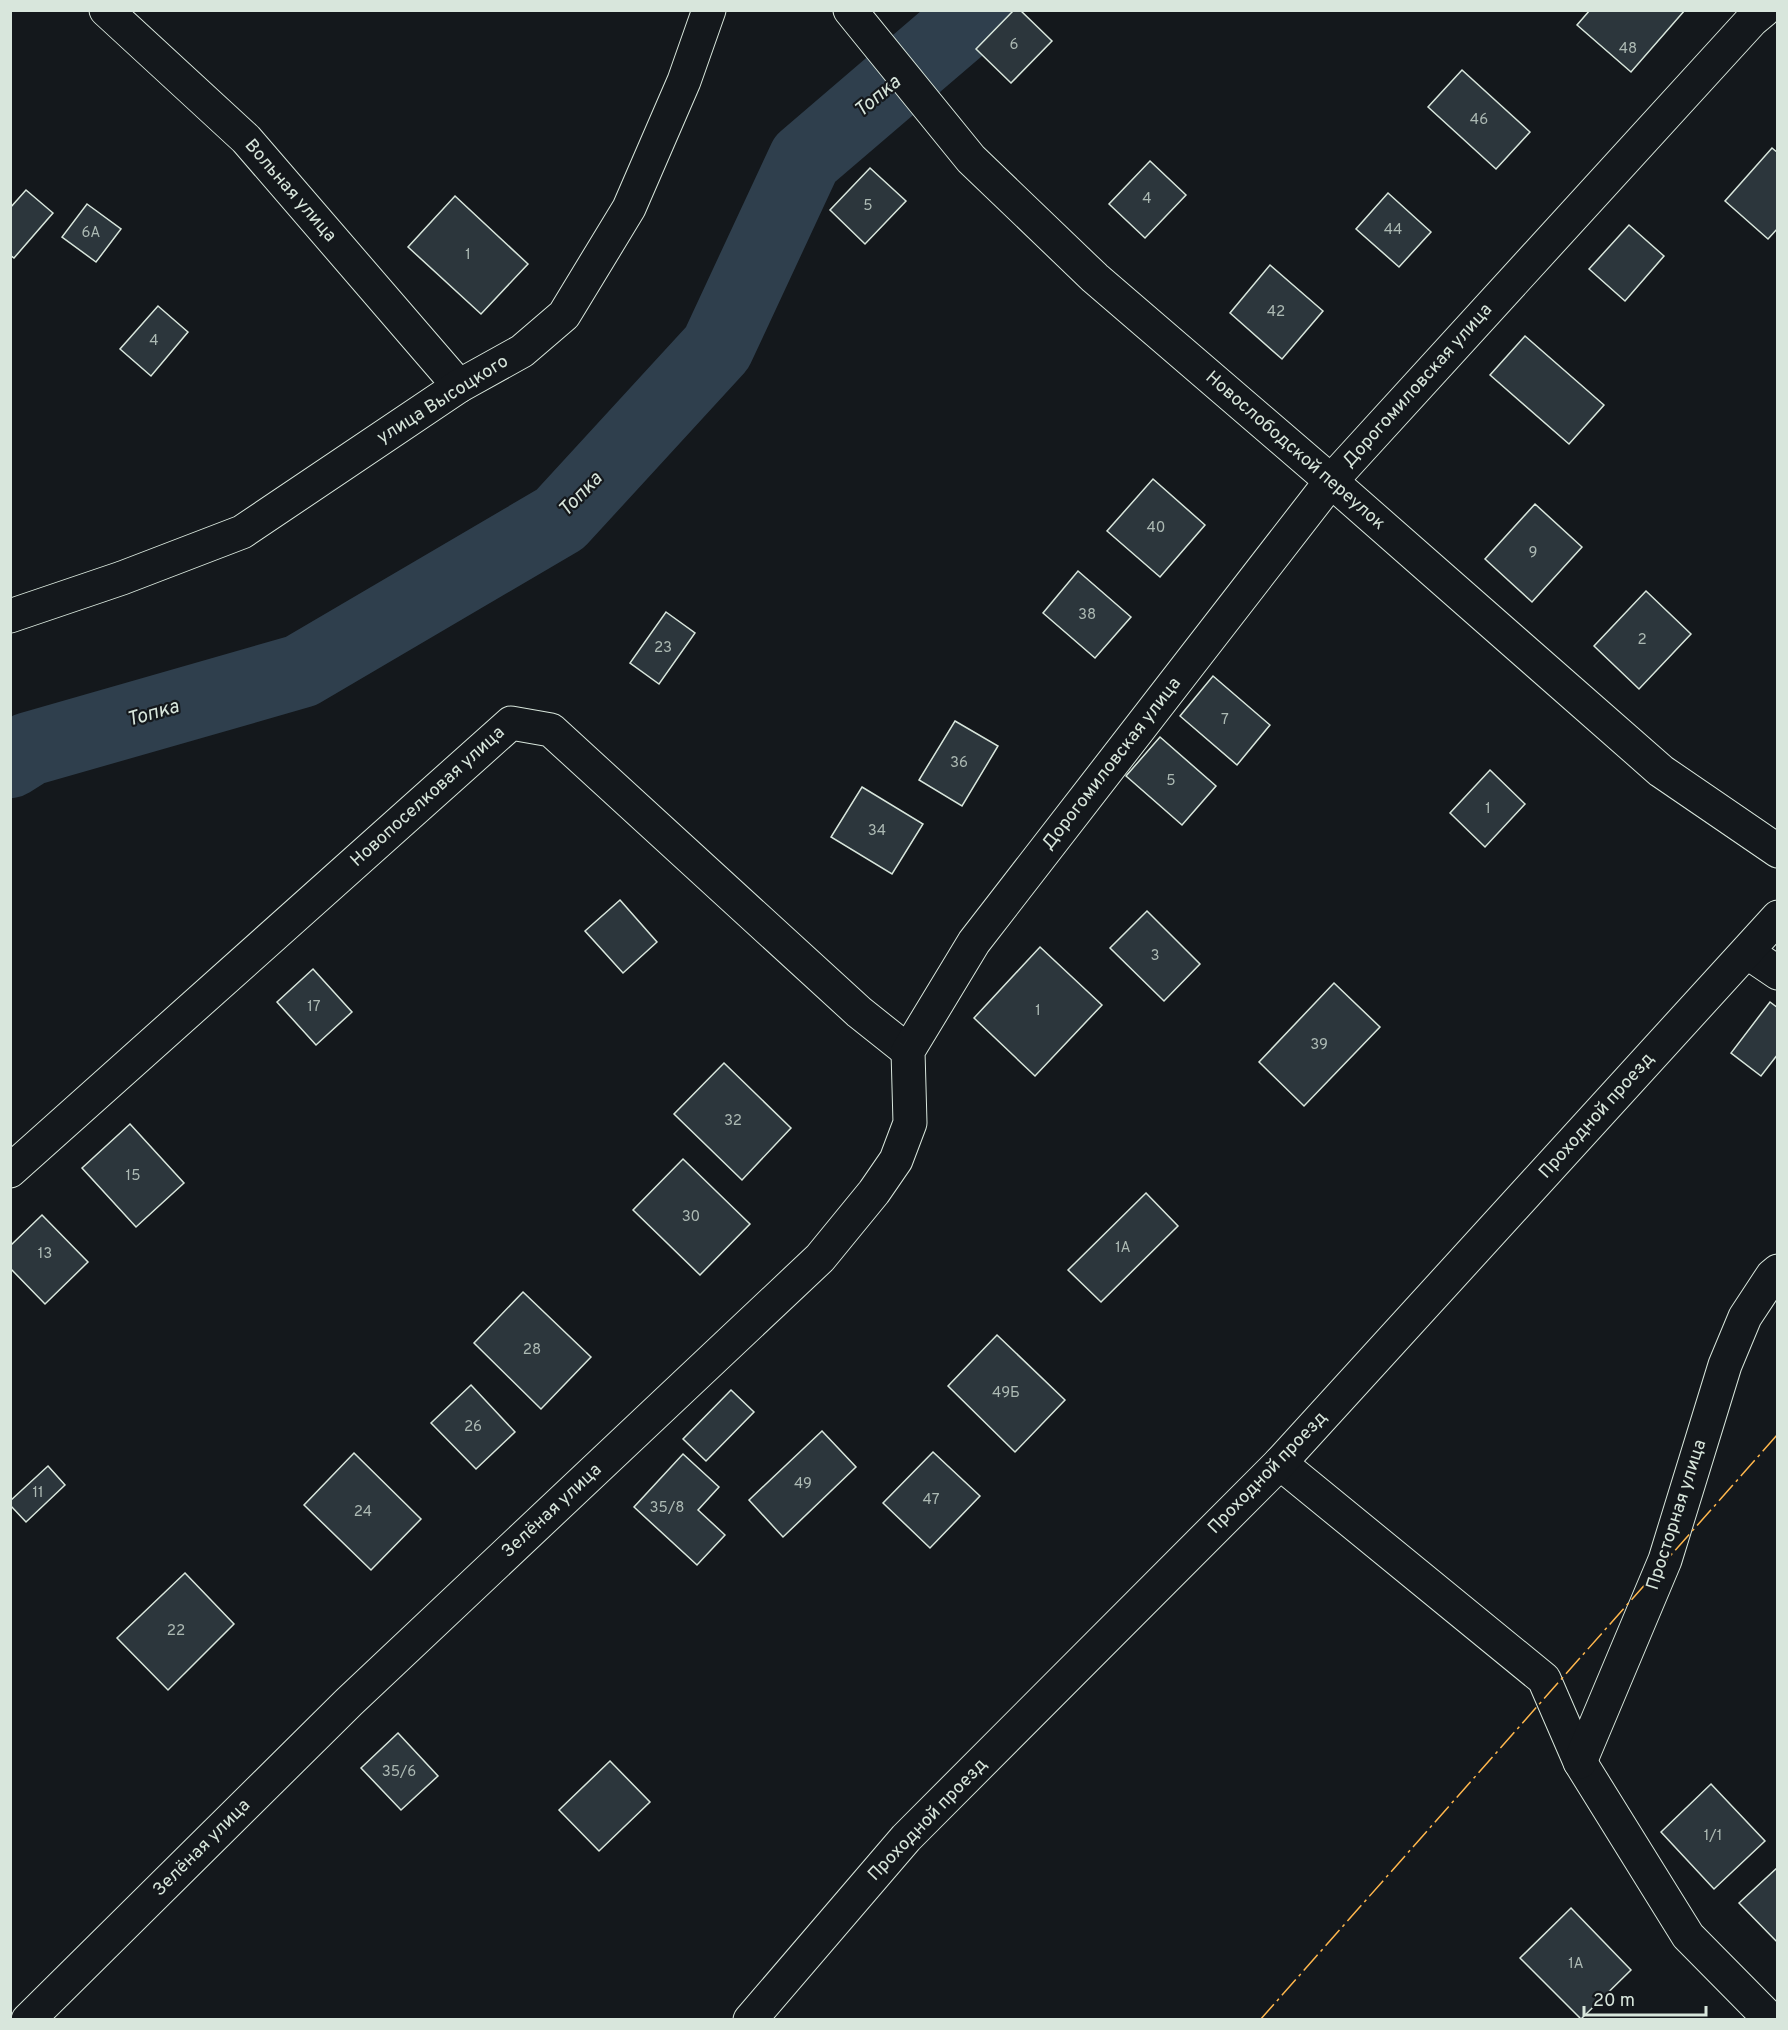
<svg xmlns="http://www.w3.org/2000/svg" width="1788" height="2030" font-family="Overpass,sans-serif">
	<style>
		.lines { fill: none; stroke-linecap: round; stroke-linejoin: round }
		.river { stroke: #2f3f4d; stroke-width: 74 }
		.building { fill: #2c363c; stroke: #d8e6dc; stroke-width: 1.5 }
		.minor-casing { stroke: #d8e6dc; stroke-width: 35 }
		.minor { stroke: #14181c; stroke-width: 33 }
		.power { stroke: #ffb74d; stroke-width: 1.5; stroke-dasharray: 21 4.5 3 4.5; stroke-linecap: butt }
		.labels { text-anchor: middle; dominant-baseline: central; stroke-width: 4.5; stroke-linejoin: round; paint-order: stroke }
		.number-label { font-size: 15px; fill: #adbab4 }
		.street-label { font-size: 18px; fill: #d8e6dc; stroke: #14181c }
		.water-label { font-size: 20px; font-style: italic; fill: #d8e6dc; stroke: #14181c }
	</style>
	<rect width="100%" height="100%" fill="#14181c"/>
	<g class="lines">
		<path class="river" d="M10,761l19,-12 272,-78 259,-152 157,-171 88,-189 174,-149"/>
	</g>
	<g class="building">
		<path d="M1014,10h6l32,31 -41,42 -35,-34z"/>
		<path d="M1590,10h95l-54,62 -54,-47z"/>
		<path d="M1462,70l68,62 -34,37 -68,-62z"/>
		<path d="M1772,148l6,5v75l-10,11 -43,-38z"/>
		<path d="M1150,161l36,34 -41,43 -36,-34z"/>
		<path d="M870,168l36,33 -41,43 -35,-34z"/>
		<path d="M26,190l27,23 -39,45 -4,-3v-47z"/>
		<path d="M1388,193l43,39 -32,35 -43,-38z"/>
		<path d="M455,196l73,68 -47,50 -73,-67z"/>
		<path d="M87,204l34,25 -25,33 -34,-25z"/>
		<path d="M1629,225l35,31 -39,45 -36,-32z"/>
		<path d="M1270,265l53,46 -41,48 -52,-46z"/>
		<path d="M158,306l30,26 -37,44 -31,-27z"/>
		<path d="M1525,336l79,69 -35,39 -79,-69z"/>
		<path d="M1153,479l52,46 -45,52 -53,-46z"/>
		<path d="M1535,504l47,43 -50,55 -47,-43z"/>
		<path d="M1078,571l53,46 -36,41 -52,-45z"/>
		<path d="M1646,591l45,43 -52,55 -45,-43z"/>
		<path d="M666,612l29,21 -36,51 -29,-21z"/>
		<path d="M1213,676l57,49 -33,40 -57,-49z"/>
		<path d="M955,721l43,25 -36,60 -43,-26z"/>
		<path d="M1160,737l56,49 -34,39 -56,-49z"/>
		<path d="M1490,770l35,34 -40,43 -35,-34z"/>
		<path d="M862,787l61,37 -31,50 -61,-37z"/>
		<path d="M620,900l37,42 -34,31 -38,-42z"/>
		<path d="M1147,911l53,53 -36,37 -54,-53z"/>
		<path d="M1040,947l62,58 -67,71 -61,-58z"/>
		<path d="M313,969l39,43 -36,33 -39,-43z"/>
		<path d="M1334,983l46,44 -76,79 -45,-44z"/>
		<path d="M1770,1002l8,6v46l-17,22 -30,-23z"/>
		<path d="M724,1063l67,65 -49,52 -68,-66z"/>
		<path d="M130,1124l54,59 -48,44 -54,-59z"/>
		<path d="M683,1159l67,65 -50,51 -67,-65z"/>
		<path d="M1146,1193l32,33 -77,76 -33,-32z"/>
		<path d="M42,1215l46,47 -43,42 -35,-36v-22z"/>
		<path d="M523,1292l68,65 -50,52 -67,-66z"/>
		<path d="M997,1335l68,65 -50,52 -67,-66z"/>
		<path d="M471,1385l44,47 -39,37 -45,-46z"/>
		<path d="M731,1390l23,22 -48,49 -23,-22z"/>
		<path d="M822,1431l34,36 -73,70 -34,-37z"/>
		<path d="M933,1452l47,44 -50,52 -47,-45z"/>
		<path d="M354,1453l67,66 -50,51 -67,-65z"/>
		<path d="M683,1454l36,33 -21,23 27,25 -28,30 -63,-58z"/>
		<path d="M48,1466l17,19 -39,37 -16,-17v-4z"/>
		<path d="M185,1573l49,51 -66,66 -51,-52z"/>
		<path d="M398,1733l40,43 -37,34 -40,-42z"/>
		<path d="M610,1761l40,41 -51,49 -40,-41z"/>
		<path d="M1711,1784l54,57 -51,48 -53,-57z"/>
		<path d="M1778,1867v76l-39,-40z"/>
		<path d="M1571,1908l60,62 -50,49 -61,-61z"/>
	</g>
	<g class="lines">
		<g class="minor-casing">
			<g id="minor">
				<path d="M106,10l140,129 213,247"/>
				<path d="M850,10l121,149 124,119 236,203 330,290 117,80"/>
				<path d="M10,616l112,-38 120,-46 217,-146 63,-35 42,-36 65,-107 55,-127 25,-71"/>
				<path d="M1747,952l31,21"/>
				<path d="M10,1171l501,-448 40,7 308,282 49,39"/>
				<path d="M1280,1463l264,216 36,83 108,174 83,84"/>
				<path d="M1580,1762l85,-202 60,-195 20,-48 27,-41 6,-5"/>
				<path d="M28,2020l321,-318 471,-444 54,-66 22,-32 14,-37 -2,-72 66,-109 357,-461 421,-461 12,-10"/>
				<path d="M750,2020l156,-182 374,-375 498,-546"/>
			</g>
		</g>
		<use href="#minor" class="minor"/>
		<path class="power" d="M1260,2020l518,-586"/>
	</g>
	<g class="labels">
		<g class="number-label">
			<text x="1014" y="45">6</text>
			<text x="1628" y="49">48</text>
			<text x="1479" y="120">46</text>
			<text x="1147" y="199">4</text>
			<text x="868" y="206">5</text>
			<text x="1393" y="230">44</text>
			<text x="91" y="233">6А</text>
			<text x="468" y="255">1</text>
			<text x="1276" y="312">42</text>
			<text x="154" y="341">4</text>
			<text x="1156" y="528">40</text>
			<text x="1533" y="553">9</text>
			<text x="1087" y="615">38</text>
			<text x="1642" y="640">2</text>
			<text x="663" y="648">23</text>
			<text x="1225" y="720">7</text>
			<text x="959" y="763">36</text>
			<text x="1171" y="781">5</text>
			<text x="1488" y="809">1</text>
			<text x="877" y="831">34</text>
			<text x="1155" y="956">3</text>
			<text x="314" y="1007">17</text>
			<text x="1038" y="1011">1</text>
			<text x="1319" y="1045">39</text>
			<text x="733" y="1121">32</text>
			<text x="133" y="1176">15</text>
			<text x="691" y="1217">30</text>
			<text x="1123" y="1248">1А</text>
			<text x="45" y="1254">13</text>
			<text x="532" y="1350">28</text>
			<text x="1006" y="1393">49Б</text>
			<text x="473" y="1427">26</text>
			<text x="803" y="1484">49</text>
			<text x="38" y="1493">11</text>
			<text x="931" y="1500">47</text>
			<text x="667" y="1508">35/8</text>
			<text x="363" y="1512">24</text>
			<text x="176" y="1631">22</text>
			<text x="399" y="1772">35/6</text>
			<text x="1713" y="1836">1/1</text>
			<text x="1576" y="1964">1А</text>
		</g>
		<g class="street-label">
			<text transform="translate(290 191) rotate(49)">Вольная улица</text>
			<text transform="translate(1418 386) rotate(-48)">Дорогомиловская улица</text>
			<text transform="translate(443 400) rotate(-32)">улица Высоцкого</text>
			<text transform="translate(1295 451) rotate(41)">Новослободской переулок</text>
			<text transform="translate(1112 764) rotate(-52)">Дорогомиловская улица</text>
			<text transform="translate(428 797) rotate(-42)">Новопоселковая улица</text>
			<text transform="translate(1597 1116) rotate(-48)">Проходной проезд</text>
			<text transform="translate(1268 1473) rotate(-46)">Проходной проезд</text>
			<text transform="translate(552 1511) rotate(-43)">Зелёная улица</text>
			<text transform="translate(1677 1515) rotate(-72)">Просторная улица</text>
			<text transform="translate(928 1820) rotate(-46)">Проходной проезд</text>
			<text transform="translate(202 1848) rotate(-45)">Зелёная улица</text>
		</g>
		<g class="water-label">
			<text transform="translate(878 97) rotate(-40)">Топка</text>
			<text transform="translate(581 495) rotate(-46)">Топка</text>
			<text transform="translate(153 714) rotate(-16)">Топка</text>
		</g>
	</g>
	<rect width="1788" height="2030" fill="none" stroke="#d8e6dc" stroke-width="24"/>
	<path d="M1584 2006v9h122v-9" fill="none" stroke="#d8e6dc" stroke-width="3"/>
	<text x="1593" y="2006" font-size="18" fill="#d8e6dc" stroke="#14181c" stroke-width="4.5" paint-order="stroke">20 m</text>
</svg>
